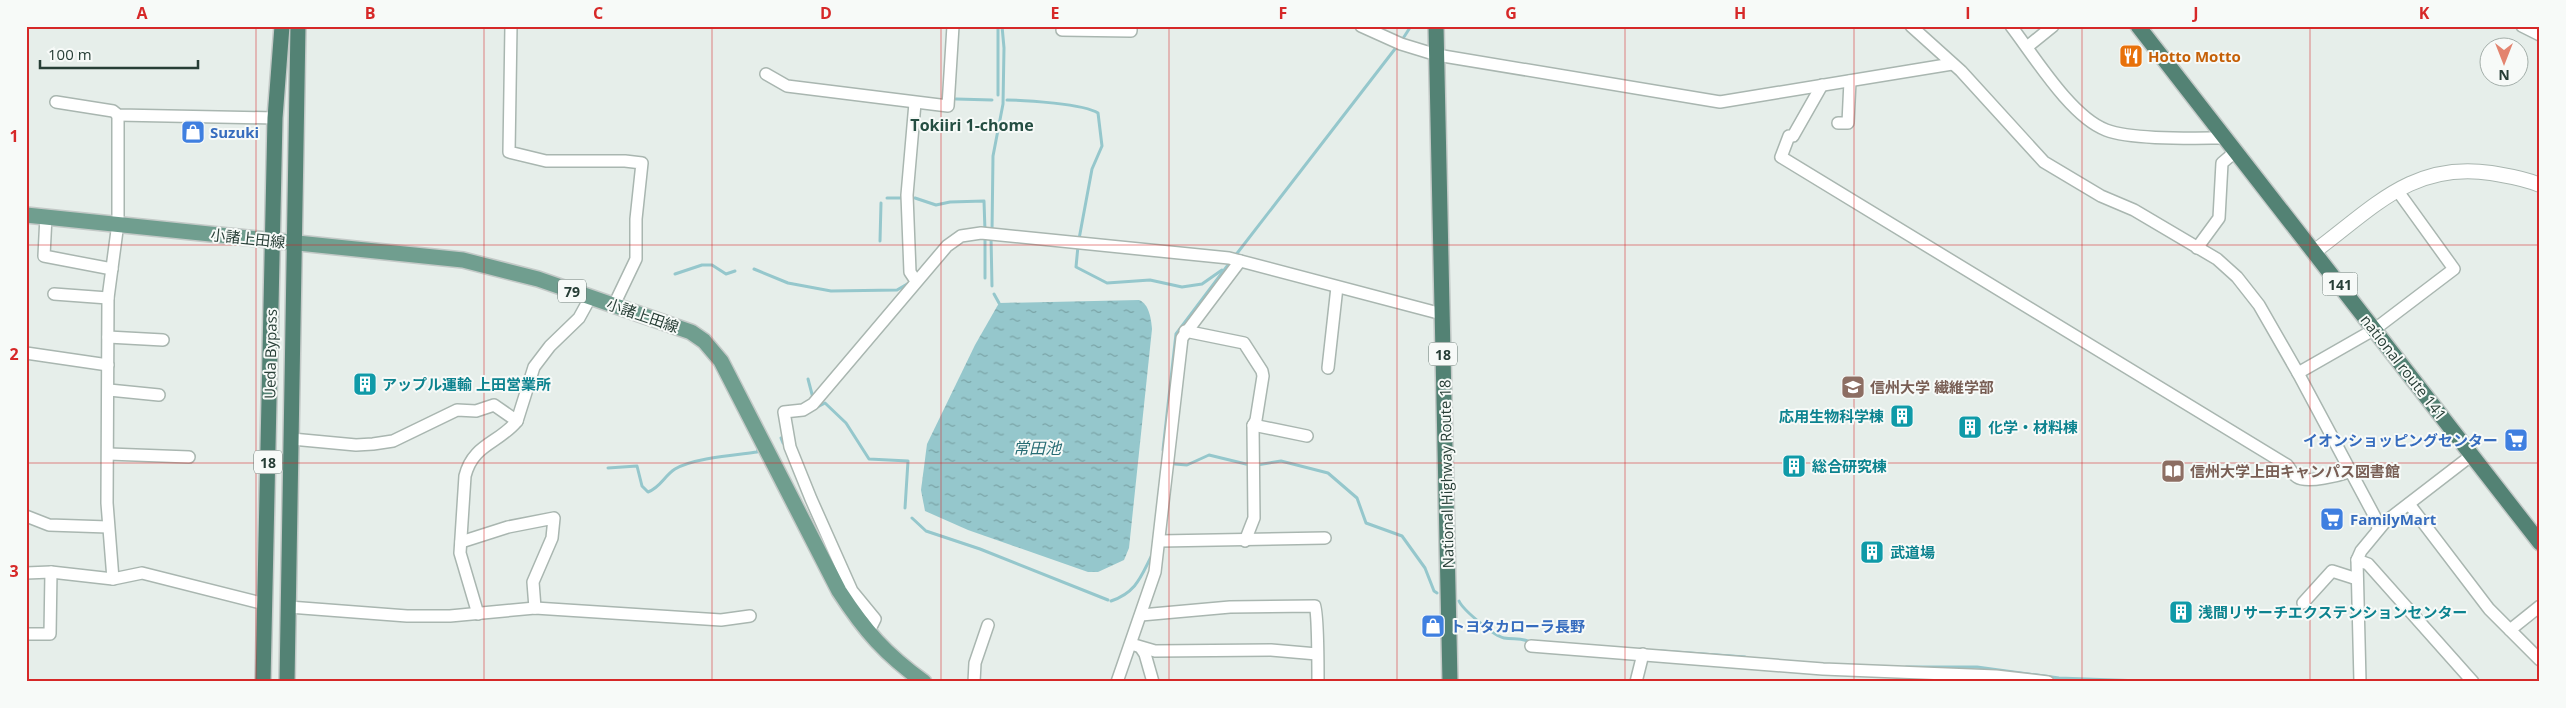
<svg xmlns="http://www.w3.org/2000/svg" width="2566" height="708" font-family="'Open Sans','Noto Sans JP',sans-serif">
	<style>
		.water { fill: url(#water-ripples) }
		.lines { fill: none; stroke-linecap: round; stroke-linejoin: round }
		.stream { stroke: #95c7cc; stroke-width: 3 }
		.minor-casing { stroke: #a9b6b0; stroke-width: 14 }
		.tertiary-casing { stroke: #a9b6b0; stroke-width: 16 }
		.primary-casing { stroke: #c3c9c7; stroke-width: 18 }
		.trunk-casing { stroke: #c3c9c7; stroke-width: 18 }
		.minor { stroke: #fff; stroke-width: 11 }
		.tertiary { stroke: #fff; stroke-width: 14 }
		.primary { stroke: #709e8f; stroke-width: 15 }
		.trunk { stroke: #538274; stroke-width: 15 }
		.grid { fill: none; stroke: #d62828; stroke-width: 1; stroke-opacity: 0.55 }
		.labels { text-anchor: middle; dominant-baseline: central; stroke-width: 4; stroke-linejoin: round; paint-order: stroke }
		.shield { fill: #f7faf8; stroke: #657670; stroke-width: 1 }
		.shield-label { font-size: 14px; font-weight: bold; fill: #273e36 }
		.food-label { font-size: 15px; font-weight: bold; fill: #c56008; stroke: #f7faf8; text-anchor: start }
		.shop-label { font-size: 15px; font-weight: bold; fill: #366cbe; stroke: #f7faf8; text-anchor: start }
		.street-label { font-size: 15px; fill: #273e36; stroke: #f7faf8 }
		.culture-label { font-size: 15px; font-weight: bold; fill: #0d838f; stroke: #f7faf8; text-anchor: start }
		.education-label { font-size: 15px; font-weight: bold; fill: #785e54; stroke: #f7faf8; text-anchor: start }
		.neighbourhood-label { font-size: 16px; font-weight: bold; fill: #254e42; stroke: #f7faf8 }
		.water-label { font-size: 16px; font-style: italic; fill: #276c74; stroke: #f7faf8 }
		.neatline { fill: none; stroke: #d62828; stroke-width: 2 }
		.grid-label { font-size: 16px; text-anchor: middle; font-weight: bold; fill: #d62828 }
	</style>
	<defs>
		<pattern id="water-ripples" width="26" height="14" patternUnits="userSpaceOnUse" patternTransform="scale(1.25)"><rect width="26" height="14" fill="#95c7cc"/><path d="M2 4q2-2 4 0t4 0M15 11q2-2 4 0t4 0" fill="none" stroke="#7aa3a6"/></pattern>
	</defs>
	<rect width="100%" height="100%" fill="#e6eeea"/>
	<path class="water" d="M1139,300c10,4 12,18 13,29l-23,219 -5,12 -26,12h-10l-120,-42 -43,-19 -4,-21 6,-46 48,-99 24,-42z"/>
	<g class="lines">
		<g class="stream">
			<path d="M1402,40l9,-14"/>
			<path d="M998,95v-69"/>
			<path d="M956,99l36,1"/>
			<path d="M1007,100c18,0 77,4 91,13l4,33 -10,23 -13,70"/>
			<path d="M887,198h16"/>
			<path d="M915,198l21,7 14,-3 34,-1 1,30"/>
			<path d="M992,232l1,-76 10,-52 1,-56 -2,-22"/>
			<path d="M991,237l1,49"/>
			<path d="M880,241l1,-38"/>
			<path d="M1078,246l-2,21 31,16 43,-3 32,7 20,-3 20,-14"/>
			<path d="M1235,256l163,-211"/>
			<path d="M754,269l34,14 43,8 66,-1 12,-7"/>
			<path d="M675,274l27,-9h10l14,9 9,-3"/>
			<path d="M985,278v-41"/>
			<path d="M994,294l5,9"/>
			<path d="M808,379l5,19"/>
			<path d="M806,413l19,-10 21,20 23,36 39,2 -3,47"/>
			<path d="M781,438l2,5"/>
			<path d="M1163,450l13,-116 55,-73"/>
			<path d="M1175,464l12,1 22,-10 41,10"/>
			<path d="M1257,465l24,-4 47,12 29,25 9,25 36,13 23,32 9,23 3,2"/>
			<path d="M608,468l29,-2 5,20 6,6c13,-5 16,-16 27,-23 18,-11 60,-14 82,-17l2,-5"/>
			<path d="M912,518l14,13 54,18 128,51"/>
			<path d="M1111,601c26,-9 30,-25 41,-46"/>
			<path d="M1459,601c4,9 35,35 45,37 10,2 16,-1 26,4"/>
			<path d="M1661,651l84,6"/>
			<path d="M1906,667h71l82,11 110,4"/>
		</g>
		<g class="minor-casing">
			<g id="minor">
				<path d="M511,26l-2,126 37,9h79l17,2 -6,56v40l-22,46"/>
				<path d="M1361,26l40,18 36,11 283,47 232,-38"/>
				<path d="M1911,26l50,45 83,91 57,34 33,14 83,49 20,18 22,28 39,68 77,144 3,11"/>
				<path d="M2011,26c23,30 60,91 95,104 26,10 89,8 118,8"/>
				<path d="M2522,26l18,9"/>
				<path d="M1062,30l69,1v-5"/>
				<path d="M2027,47l26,-21"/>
				<path d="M766,74l21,12 161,20 5,-80"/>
				<path d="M1822,85l-29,51h-4l-8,21 506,308c3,3 5,9 10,12 10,7 43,-2 55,-6"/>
				<path d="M56,102l57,9 5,4 157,3"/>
				<path d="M915,103l-8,92 3,77 6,9"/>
				<path d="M1838,123h10l2,-42"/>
				<path d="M46,216l-2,40 68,13"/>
				<path d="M2197,248l22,-30 3,-55 13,-11"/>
				<path d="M54,294l54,4"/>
				<path d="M1185,331l59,12 18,28 1,5 -7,44 -3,6 1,92 -9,23"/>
				<path d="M108,337l55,3"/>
				<path d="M26,353l82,12"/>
				<path d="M1328,368l9,-81"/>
				<path d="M2298,373l77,-44 79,-60 -57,-79"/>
				<path d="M109,390l50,5"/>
				<path d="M1253,425l54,11"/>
				<path d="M292,439l64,6 17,-1 20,-3 64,-31 19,1 18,-6 23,16"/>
				<path d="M109,454l80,3"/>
				<path d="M2409,504l80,105 51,51"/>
				<path d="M26,516l23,9 59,2"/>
				<path d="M1160,541l165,-3"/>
				<path d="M461,542l47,-15 46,-9 -2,20 -19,44 2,26"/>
				<path d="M2357,560l11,4 105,118"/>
				<path d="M26,573l25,-1 62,7 29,-6 123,31"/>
				<path d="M113,579l-6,-76 1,-205 10,-75v-108"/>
				<path d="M2303,603l29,-32 25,8"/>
				<path d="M289,607l118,9h43l85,-8 186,12 29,-4"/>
				<path d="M478,614l-18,-61 5,-77c8,-32 33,-32 52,-55l17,-54 16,-21 29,-28 11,-20"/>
				<path d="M1141,615l89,-8 85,-1c3,3 3,66 3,76"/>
				<path d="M2510,630l30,-24"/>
				<path d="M868,633l7,-14 -23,-28 -41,-92 -21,-52 -6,-35 19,-2 10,-6 134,-158 14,-10 20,-3 248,25 213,56"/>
				<path d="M26,634h24l1,-62"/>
				<path d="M1131,644l24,7 116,-1 46,4"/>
				<path d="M1531,646l292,23 173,7 52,6"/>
				<path d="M1141,648l4,6 8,28"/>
				<path d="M974,682l1,-19 13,-38"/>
				<path d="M1117,682l38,-110 27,-234 58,-77"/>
				<path d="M1636,682l7,-28"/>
				<path d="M2360,682l-3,-122 4,-9 24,-29 87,-67"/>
			</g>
		</g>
		<g class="tertiary-casing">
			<path id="tertiary" d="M2315,251c58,-43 98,-90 176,-78 17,3 33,5 49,12"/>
		</g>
		<g class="primary-casing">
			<path id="primary" d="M26,215l437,45 75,19 153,53 13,9 17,20 118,230c26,40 46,63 85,91"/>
		</g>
		<g class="trunk-casing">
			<g id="trunk">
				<path d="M1436,26l14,656"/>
				<path d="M2138,26l402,517"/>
				<path d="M263,682l12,-564 7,-92"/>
				<path d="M287,682l11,-656"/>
			</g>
		</g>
		<use href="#minor" class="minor"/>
		<use href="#tertiary" class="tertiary"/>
		<use href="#primary" class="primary"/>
		<use href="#trunk" class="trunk"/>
	</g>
	<path class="grid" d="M256,26v656M484,26v656M712,26v656M941,26v656M1169,26v656M1397,26v656M1625,26v656M1854,26v656M2082,26v656M2310,26v656M26,245h2514M26,463h2514"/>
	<defs>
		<g id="restaurant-square" transform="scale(1.25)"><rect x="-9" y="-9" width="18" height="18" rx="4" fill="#e8710a" stroke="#f7faf8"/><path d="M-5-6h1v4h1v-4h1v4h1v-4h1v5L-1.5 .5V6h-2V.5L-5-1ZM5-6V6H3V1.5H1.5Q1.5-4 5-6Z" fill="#fff"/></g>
		<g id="shop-square" transform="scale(1.25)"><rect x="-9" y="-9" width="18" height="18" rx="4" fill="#3f7fe0" stroke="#f7faf8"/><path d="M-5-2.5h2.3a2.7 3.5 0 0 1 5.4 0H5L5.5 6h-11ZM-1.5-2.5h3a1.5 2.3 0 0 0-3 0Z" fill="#fff"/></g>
		<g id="building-square" transform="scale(1.25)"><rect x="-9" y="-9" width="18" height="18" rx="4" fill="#0f9aa8" stroke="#f7faf8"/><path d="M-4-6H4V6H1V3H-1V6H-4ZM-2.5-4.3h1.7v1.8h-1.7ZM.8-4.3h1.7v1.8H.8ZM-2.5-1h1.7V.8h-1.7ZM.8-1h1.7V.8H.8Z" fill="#fff"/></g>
		<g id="university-square" transform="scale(1.25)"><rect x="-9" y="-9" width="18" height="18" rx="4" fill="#8d6e63" stroke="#f7faf8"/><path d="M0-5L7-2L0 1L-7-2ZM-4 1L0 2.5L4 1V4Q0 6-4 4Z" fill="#fff"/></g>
		<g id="supermarket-square" transform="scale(1.25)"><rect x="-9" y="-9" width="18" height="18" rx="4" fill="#3f7fe0" stroke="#f7faf8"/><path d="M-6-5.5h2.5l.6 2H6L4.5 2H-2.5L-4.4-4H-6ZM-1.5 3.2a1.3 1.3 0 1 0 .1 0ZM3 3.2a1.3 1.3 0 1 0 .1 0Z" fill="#fff"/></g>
		<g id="library-square" transform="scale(1.25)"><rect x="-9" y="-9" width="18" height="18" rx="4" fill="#8d6e63" stroke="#f7faf8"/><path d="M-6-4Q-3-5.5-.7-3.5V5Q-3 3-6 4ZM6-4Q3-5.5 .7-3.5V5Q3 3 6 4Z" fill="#fff"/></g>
	</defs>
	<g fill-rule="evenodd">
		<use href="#restaurant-square" x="2131" y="56"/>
		<use href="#shop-square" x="193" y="132"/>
		<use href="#building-square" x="365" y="384"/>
		<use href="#university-square" x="1853" y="387"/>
		<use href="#building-square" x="1902" y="416"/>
		<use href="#building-square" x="1970" y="427"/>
		<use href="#supermarket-square" x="2516" y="440"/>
		<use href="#building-square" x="1794" y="466"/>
		<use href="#library-square" x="2173" y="471"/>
		<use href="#supermarket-square" x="2332" y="519"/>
		<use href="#building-square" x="1872" y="552"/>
		<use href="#building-square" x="2181" y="612"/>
		<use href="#shop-square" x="1433" y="626"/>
	</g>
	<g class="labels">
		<g class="shield">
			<rect x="2322.5" y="272.5" width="35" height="23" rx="4"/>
			<rect x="558" y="279.5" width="28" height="23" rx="4"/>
			<rect x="1429" y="342.5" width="28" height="23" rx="4"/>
			<rect x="254" y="450.5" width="28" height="23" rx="4"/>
		</g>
		<g class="shield-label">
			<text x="2340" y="284">141</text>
			<text x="572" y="291">79</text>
			<text x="1443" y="354">18</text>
			<text x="268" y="462">18</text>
		</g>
		<g class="food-label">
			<text x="2148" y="56">Hotto Motto</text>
		</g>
		<g class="shop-label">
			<text x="210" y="132">Suzuki</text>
			<text x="2498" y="440" text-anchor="end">イオンショッピングセンター</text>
			<text x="2350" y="519">FamilyMart</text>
			<text x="1450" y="626">トヨタカローラ長野</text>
		</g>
		<g class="street-label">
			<text transform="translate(248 238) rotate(6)">小諸上田線</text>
			<text transform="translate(643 315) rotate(19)">小諸上田線</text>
			<text transform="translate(270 354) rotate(-89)">Ueda Bypass</text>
			<text transform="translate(2404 367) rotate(52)">national route 141</text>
			<text transform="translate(1446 474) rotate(-91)">National Highway Route 18</text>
		</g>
		<g class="culture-label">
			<text x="382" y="384">アップル運輸 上田営業所</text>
			<text x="1884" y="416" text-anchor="end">応用生物科学棟</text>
			<text x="1988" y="427">化学・材料棟</text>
			<text x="1812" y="466">総合研究棟</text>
			<text x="1890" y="552">武道場</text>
			<text x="2198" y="612">浅間リサーチエクステンションセンター</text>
		</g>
		<g class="education-label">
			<text x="1870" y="387">信州大学 繊維学部</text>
			<text x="2190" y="471">信州大学上田キャンパス図書館</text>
		</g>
		<g class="neighbourhood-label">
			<text x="972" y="125">Tokiiri 1-chome</text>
		</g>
		<g class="water-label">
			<text x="1037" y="448">常田池</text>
		</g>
	</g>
	<rect width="2566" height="708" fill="none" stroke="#f7faf8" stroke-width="55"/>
	<g transform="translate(2504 62) rotate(180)"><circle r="24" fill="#f7faf8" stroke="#a4afaa"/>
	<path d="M0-4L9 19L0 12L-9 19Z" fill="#e3846f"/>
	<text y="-8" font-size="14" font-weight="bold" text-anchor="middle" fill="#273e36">N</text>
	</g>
	<path d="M40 60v8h158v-8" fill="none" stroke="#273e36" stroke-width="2.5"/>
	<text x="48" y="60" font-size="15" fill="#273e36" stroke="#f7faf8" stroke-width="4" paint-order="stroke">100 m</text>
	<rect x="28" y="28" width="2510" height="652" class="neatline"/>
	<g class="grid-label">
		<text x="142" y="19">A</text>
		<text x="370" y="19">B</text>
		<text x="598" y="19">C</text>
		<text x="826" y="19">D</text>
		<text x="1055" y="19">E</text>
		<text x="1283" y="19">F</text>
		<text x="1511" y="19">G</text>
		<text x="1740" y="19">H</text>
		<text x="1968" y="19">I</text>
		<text x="2196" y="19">J</text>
		<text x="2424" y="19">K</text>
		<text x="14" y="142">1</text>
		<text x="14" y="360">2</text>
		<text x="14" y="577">3</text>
	</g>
</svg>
